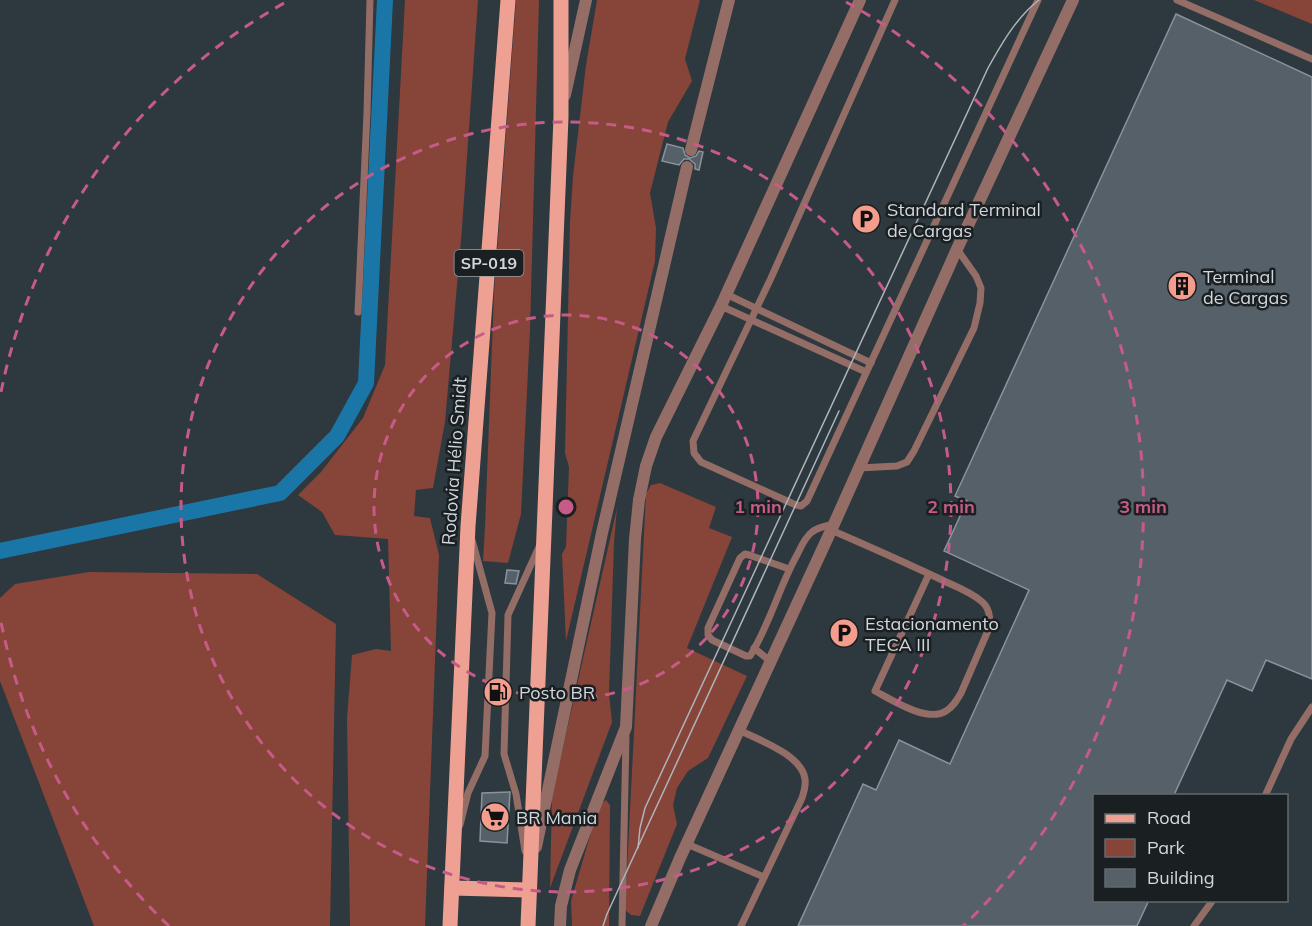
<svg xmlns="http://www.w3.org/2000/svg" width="1312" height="926" font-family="Mulish,sans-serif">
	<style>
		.green { fill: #874439 }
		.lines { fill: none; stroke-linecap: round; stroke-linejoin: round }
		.canal { stroke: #1b76a8; stroke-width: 16 }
		.building { fill: #556068; stroke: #88939c; stroke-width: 1.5 }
		.lane { stroke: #936d66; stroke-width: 7 }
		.street { stroke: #936d66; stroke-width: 12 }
		.primary { stroke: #eea192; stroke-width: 15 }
		.tram { stroke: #adb4ba; stroke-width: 1.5 }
		.ring { fill: none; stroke: #c75b88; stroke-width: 3; stroke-dasharray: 10 8 }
		.labels { text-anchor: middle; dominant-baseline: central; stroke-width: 5; stroke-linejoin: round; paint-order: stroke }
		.shield { fill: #1a1f22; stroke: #9aa0a4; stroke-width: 1.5 }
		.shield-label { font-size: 16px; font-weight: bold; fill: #d1d7dc }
		.poi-label { font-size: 18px; fill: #d1d7dc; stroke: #1a1f22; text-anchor: start }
		.street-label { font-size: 18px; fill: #d1d7dc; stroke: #1a1f22 }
		.centre { fill: #c75b88; stroke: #1a1f22; stroke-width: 3 }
		.ring-label { font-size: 18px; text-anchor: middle; font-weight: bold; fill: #c75b88; stroke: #1a1f22; stroke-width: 5; stroke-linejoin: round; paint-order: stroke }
	</style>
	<rect width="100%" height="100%" fill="#2e383f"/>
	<g class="green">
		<path d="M405,0h73l-16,228 -17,194 -12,66 -17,2 -2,26 16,2 9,37 -14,371h-75l-3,-208 5,-63 24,-6 15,2 -3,-112 -53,-4 -13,-23 -24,-17 23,-23 42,-54 22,-53z"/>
		<path d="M516,0h23l-9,330 -9,184 -13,49 -25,-2 2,-34 9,-234z"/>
		<path d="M597,0h103l-15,59 7,22 -24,41 -18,71 6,35 -1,33 -89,380 -4,-87 4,-7 3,-80 -4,-14 5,-231 3,-46 13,-111z"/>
		<path d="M1254,0h58v24z"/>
		<path d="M660,483l56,24 -7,21 23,9 -45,111 60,28 -39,82 -20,13 -11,17 -4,17 4,19 -37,92 -9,-1 -6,-5 21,-416 5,-9z"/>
		<path d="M617,508l-3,35 -5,150 3,29 -62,166 2,-92z"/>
		<path d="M89,572l168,2 79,50 -6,302h-236l-94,-245v-83l15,-14z"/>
		<path d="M606,800l4,5 -1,121h-37l-1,-25 28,-96z"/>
	</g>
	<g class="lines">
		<path class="canal" d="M0,551l280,-58 57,-57 29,-53 19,-383"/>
	</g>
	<g class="building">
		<path d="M1176,14l136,63v602l-46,-19 -14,31 -25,-11 -53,115h-79v105h54l-12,26h-339l65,-142 13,6 23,-50 51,24 79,-174 -85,-39 23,-50 -12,-5z"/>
		<path d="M667,144l16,4 2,7 5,3 6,-2 3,-5 4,1 -4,18 -4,-1v-5l-6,-5h-5l-5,6 -17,-4z"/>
		<path d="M507,570l12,1 -3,13 -11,-1z"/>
		<path d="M510,792l-3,51 -27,-2 2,-48z"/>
	</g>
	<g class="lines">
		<g class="lane">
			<path d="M895,0l-124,278 -78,163 1,12 7,9 95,43 5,1 6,-5 231,-501"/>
			<path d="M1177,0l135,59"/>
			<path d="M726,294l145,69"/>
			<path d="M721,306l145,66"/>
			<path d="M358,312l9,-199 3,-113"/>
			<path d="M859,468l38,-2 10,-4 7,-11 60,-123 6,-25 1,-15 -5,-12 -19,-27"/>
			<path d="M831,530c37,16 73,32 109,49 14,7 30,12 41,22 8,6 9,15 9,25l-29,67c-4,7 -8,14 -15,18 -19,12 -54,-11 -71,-20l54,-117"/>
			<path d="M789,569l-40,-14 -4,-1 -5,4 -32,70v7l4,5 34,16h4c20,-32 29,-69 47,-101 4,-8 8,-18 15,-23 6,-5 14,-6 22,-8"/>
			<path d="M754,648l16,13"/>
			<path d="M739,730c20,10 63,25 66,49 1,7 -1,13 -3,19l-61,128"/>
			<path d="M1265,796l26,-57 21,-32"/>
			<path d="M460,825l8,-32 17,-37 7,-143 -20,-73"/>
			<path d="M687,844l77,33"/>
			<path d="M525,851l-9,-57 -12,-40 4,-139 31,-68"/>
			<path d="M622,926l4,-189"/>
			<path d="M1194,926l19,-26"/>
		</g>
		<g class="street">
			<path d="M565,95l21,-95"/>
			<path d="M691,150l38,-150"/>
			<path d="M536,847l66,-314 85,-366"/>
			<path d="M560,926l1,-20 9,-36 56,-143 9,-188 4,-39 7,-34 10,-29 65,-131 139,-306"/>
			<path d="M651,926l29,-68 154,-334 123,-275 116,-249"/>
		</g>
		<g class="primary">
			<path d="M452,888l77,2"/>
			<path d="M450,926l18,-400 40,-526"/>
			<path d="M528,926l33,-809v-117"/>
		</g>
		<g class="tram">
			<path d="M638,848l2,-20 5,-20 343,-740c14,-25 28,-50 51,-68"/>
			<path d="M603,926l4,-12 232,-503"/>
		</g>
	</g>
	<g class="ring">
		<circle cx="566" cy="507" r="192"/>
		<circle cx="566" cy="507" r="385"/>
		<path d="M169 926A577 577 0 0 1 1 622M1 392A577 577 0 0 1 286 2M846 2A577 577 0 0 1 963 926"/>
	</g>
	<defs>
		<g id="parking-disc" transform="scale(1.5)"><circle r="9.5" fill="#f49d8d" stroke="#1a1f22"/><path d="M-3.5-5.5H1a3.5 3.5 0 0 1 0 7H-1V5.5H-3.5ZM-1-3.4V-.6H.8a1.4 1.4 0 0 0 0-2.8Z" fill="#111"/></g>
		<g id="building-disc" transform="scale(1.5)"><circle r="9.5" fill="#f49d8d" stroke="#1a1f22"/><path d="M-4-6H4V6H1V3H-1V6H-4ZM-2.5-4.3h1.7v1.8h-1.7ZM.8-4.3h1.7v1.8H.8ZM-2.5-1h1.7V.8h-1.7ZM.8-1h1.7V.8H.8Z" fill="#111"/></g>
		<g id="fuel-disc" transform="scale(1.5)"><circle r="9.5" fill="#f49d8d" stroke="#1a1f22"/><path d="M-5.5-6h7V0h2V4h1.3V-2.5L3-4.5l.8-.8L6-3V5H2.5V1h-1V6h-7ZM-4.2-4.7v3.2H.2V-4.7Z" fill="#111"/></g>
		<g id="supermarket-disc" transform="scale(1.5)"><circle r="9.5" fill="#f49d8d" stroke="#1a1f22"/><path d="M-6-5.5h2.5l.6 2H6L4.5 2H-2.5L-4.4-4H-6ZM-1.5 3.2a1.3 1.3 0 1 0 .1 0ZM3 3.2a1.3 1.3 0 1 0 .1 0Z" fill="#111"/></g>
	</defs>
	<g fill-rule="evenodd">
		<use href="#parking-disc" x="866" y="219"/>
		<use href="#building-disc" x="1182" y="286"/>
		<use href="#parking-disc" x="844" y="633"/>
		<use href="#fuel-disc" x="498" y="692"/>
		<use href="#supermarket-disc" x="495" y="817"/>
	</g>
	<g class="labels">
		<rect class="shield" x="454.5" y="250" width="69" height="26" rx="4.5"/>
		<g class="shield-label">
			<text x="489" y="263">SP-019</text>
		</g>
		<g class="poi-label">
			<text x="887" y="209">Standard Terminal<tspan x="887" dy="21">de Cargas</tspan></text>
			<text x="1203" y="276">Terminal<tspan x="1203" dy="21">de Cargas</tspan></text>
			<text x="865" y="623">Estacionamento<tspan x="865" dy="21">TECA III</tspan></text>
			<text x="519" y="692">Posto BR</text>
			<text x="516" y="817">BR Mania</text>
		</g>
		<g class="street-label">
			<text transform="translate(454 461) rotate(-86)">Rodovia Hélio Smidt</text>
		</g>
	</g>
	<circle cx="566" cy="507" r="9" class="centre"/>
	<g class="ring-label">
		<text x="758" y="513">1 min</text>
		<text x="951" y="513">2 min</text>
		<text x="1143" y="513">3 min</text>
	</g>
	<rect x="1093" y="794" width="195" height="108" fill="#1a1f22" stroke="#63696c" stroke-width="1.5"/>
	<rect x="1105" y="814" width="30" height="9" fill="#eea192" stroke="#63696c" stroke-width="1.5"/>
	<text x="1147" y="824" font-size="18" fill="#d1d7dc">Road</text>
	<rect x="1105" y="839" width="30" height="18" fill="#874439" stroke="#63696c" stroke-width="1.5"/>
	<text x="1147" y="854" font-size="18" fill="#d1d7dc">Park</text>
	<rect x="1105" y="869" width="30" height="18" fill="#556068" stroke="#63696c" stroke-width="1.5"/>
	<text x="1147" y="884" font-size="18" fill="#d1d7dc">Building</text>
</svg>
